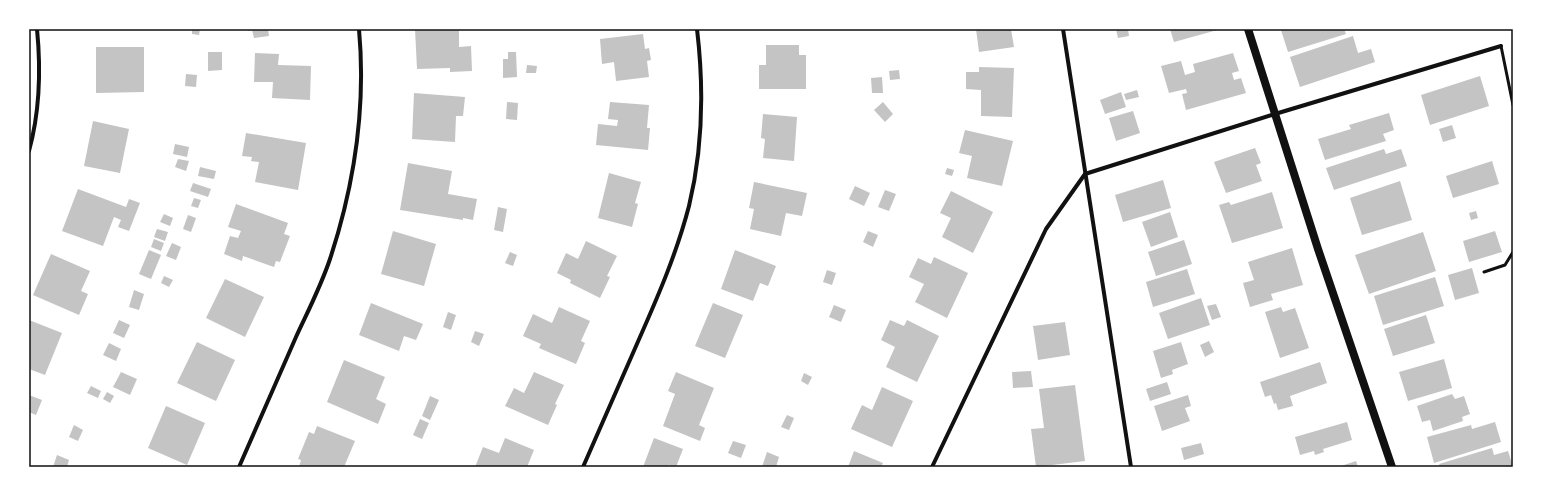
<svg xmlns="http://www.w3.org/2000/svg" width="1542" height="496" font-family="Commissioner,sans-serif">
	<style>
		.building { fill: #c4c4c4 }
		.lines { fill: none; stroke-linecap: round; stroke-linejoin: round }
		.service { stroke: #111; stroke-width: 3 }
		.minor { stroke: #111; stroke-width: 4 }
		.secondary { stroke: #111; stroke-width: 8 }
		.neatline { fill: none; stroke: #111; stroke-width: 1.5 }
	</style>
	<rect width="100%" height="100%" fill="#fff"/>
	<g class="building">
		<path d="M192,29h8l-1,6 -7,-1z"/>
		<path d="M248,29h20l1,7 -15,2 -2,-8 -4,1z"/>
		<path d="M415,29h44v18l12,-1 1,25 -22,1v-4l-33,1z"/>
		<path d="M976,29h35l3,18 -35,5z"/>
		<path d="M1116,29h12l1,7 -11,2z"/>
		<path d="M1170,29h51l-47,13z"/>
		<path d="M1284,29h60l2,5 -58,18 -7,-22z"/>
		<path d="M643,34l2,15 4,-1 2,12 -4,1 2,16 -33,4 -2,-19 -12,2 -2,-25z"/>
		<path d="M1353,36l5,17 13,-4 4,13 -75,25 -10,-30z"/>
		<path d="M766,45h33v10h7v34h-47v-24h7z"/>
		<path d="M96,47h48v45l-48,1z"/>
		<path d="M208,52h14v18l-14,1z"/>
		<path d="M508,52h8l1,25 -14,1v-19h5z"/>
		<path d="M255,53l24,1 -1,11 33,1 -1,34 -38,-2 1,-16h-19z"/>
		<path d="M1233,53l6,18 -7,2 2,7 7,-2 5,15 -60,17 -4,-16 5,-1 -1,-4 -17,4 -8,-27 20,-5 4,14 10,-3 -2,-8z"/>
		<path d="M527,65l10,1 -1,7h-10z"/>
		<path d="M979,67l35,1 -2,49 -31,-1v-26l-15,-1v-17h13z"/>
		<path d="M899,70l1,9 -10,1 -1,-9z"/>
		<path d="M186,74l11,1 -1,12 -11,-1z"/>
		<path d="M1480,76l9,30 -59,19 -9,-30z"/>
		<path d="M882,77l1,16h-11l-1,-15z"/>
		<path d="M1137,90l2,7 -13,3 -2,-6z"/>
		<path d="M1121,92l5,15 -21,7 -5,-14z"/>
		<path d="M414,93l51,4 -2,19h-7l-1,26 -43,-3z"/>
		<path d="M507,102l11,1 -1,17 -11,-1z"/>
		<path d="M610,102l39,3 -2,23h3l-2,22 -52,-5 2,-21 19,2 1,-6 -10,-1z"/>
		<path d="M883,102l10,12 -8,8 -11,-12z"/>
		<path d="M1133,111l7,22 -24,8 -7,-23z"/>
		<path d="M1389,113l5,17 -11,4 3,7 -61,19 -7,-21 33,-10 -2,-4z"/>
		<path d="M763,114l34,3 -3,44 -31,-3 2,-19 -4,-1z"/>
		<path d="M93,121l36,8 -9,44 -36,-7z"/>
		<path d="M1452,125l4,13 -13,4 -4,-13z"/>
		<path d="M965,130l48,11 -11,45 -35,-8 5,-22 -13,-3z"/>
		<path d="M246,133l60,10 -8,47 -43,-8 4,-20 -8,-1 1,-4 -10,-1z"/>
		<path d="M175,144l14,3 -2,10 -14,-3z"/>
		<path d="M1255,148l6,15 -5,2 6,16 -36,12 -12,-31z"/>
		<path d="M1384,149l2,5 15,-5 6,17 -73,24 -8,-22z"/>
		<path d="M178,159l11,2 -3,10 -11,-4z"/>
		<path d="M1492,161l7,23 -46,14 -7,-22z"/>
		<path d="M408,163l44,8 -4,23 29,5 -4,21 -10,-2v2l-63,-10z"/>
		<path d="M200,167l16,4 -2,8 -16,-3z"/>
		<path d="M947,168l7,2 -2,6 -7,-2z"/>
		<path d="M609,173l32,9 -6,21 3,1 -6,23 -34,-9z"/>
		<path d="M1163,180l8,28 -48,14 -8,-27z"/>
		<path d="M1400,181l12,39 -50,15 -12,-37z"/>
		<path d="M754,182l53,11 -5,23 -16,-3 -5,23 -31,-7 4,-20 -5,-1z"/>
		<path d="M193,183l18,6 -3,8 -18,-6z"/>
		<path d="M855,186l15,7 -6,13 -15,-7z"/>
		<path d="M78,189l48,18 3,-8 11,4 -11,28 -11,-4 3,-7 -7,-3 -11,29 -41,-15z"/>
		<path d="M885,190l11,4 -7,17 -11,-4z"/>
		<path d="M951,191l42,21 -20,41 -31,-16 9,-19 -11,-5z"/>
		<path d="M1272,192l11,36 -51,15 -13,-38 10,-3 2,3z"/>
		<path d="M194,198l7,2 -3,8 -7,-2z"/>
		<path d="M236,204l52,19 -4,11 6,2 -10,26 -4,-1 -2,6 -31,-11 -1,5 -18,-7 6,-18 8,2 3,-7 -13,-4z"/>
		<path d="M498,207l9,2 -4,23 -9,-2z"/>
		<path d="M1476,211l2,7 -7,2 -2,-7z"/>
		<path d="M1170,212l8,25 -27,10 -9,-25z"/>
		<path d="M164,214l9,4 -3,8 -10,-4z"/>
		<path d="M188,215l8,3 -5,14 -8,-3z"/>
		<path d="M157,229l11,3 -3,9 -11,-4z"/>
		<path d="M393,231l43,13 -12,42 -43,-12z"/>
		<path d="M868,231l10,4 -5,12 -10,-5z"/>
		<path d="M1495,231l7,21 -33,10 -6,-21z"/>
		<path d="M1423,232l13,39 -67,23 -14,-39z"/>
		<path d="M154,239l10,4 -3,8 -10,-4z"/>
		<path d="M1184,240l8,24 -36,12 -8,-24z"/>
		<path d="M586,241l31,15 -10,20 3,1 -10,21 -30,-15 1,-3 -14,-7 9,-20 12,6z"/>
		<path d="M172,243l9,4 -5,13 -10,-4z"/>
		<path d="M1292,248l11,37 -32,9 2,6 -23,7 -7,-24 11,-3 -6,-18z"/>
		<path d="M149,250l12,5 -10,24 -12,-5z"/>
		<path d="M735,250l41,16 -8,20 -8,-3 -7,18 -32,-12z"/>
		<path d="M510,252l7,3 -4,11 -8,-3z"/>
		<path d="M51,254l39,17 -9,20 7,3 -9,21 -46,-20z"/>
		<path d="M934,257l34,16 -21,45 -32,-16 9,-18 -15,-7 9,-19 13,6z"/>
		<path d="M1472,268l7,25 -24,7 -7,-25z"/>
		<path d="M1187,269l8,25 -42,13 -7,-25z"/>
		<path d="M827,270l9,3 -4,12 -9,-3z"/>
		<path d="M164,276l9,4 -4,7 -8,-4z"/>
		<path d="M1435,277l9,29 -61,19 -9,-29z"/>
		<path d="M225,279l39,18 -19,40 -39,-19z"/>
		<path d="M134,290l10,4 -5,16 -10,-3z"/>
		<path d="M1201,298l9,27 -42,14 -9,-26z"/>
		<path d="M371,303l52,21 -7,16 -12,-4 -5,15 -40,-16z"/>
		<path d="M713,303l30,12 -18,43 -30,-12z"/>
		<path d="M1216,304l5,13 -9,3 -5,-14z"/>
		<path d="M834,305l12,5 -5,12 -12,-5z"/>
		<path d="M559,307l31,14 -9,20 4,2 -9,21 -37,-16 2,-4 -18,-8 10,-22 19,9z"/>
		<path d="M1281,307l2,5 12,-4 14,40 -29,10 -15,-46z"/>
		<path d="M448,312l8,3 -5,15 -8,-3z"/>
		<path d="M1426,315l9,28 -42,13 -9,-27z"/>
		<path d="M29,320l33,13 -17,42 -16,-6z"/>
		<path d="M119,320l11,5 -6,13 -11,-5z"/>
		<path d="M890,320l14,6 3,-6 32,16 -22,46 -31,-15 9,-20 -14,-7z"/>
		<path d="M1065,322l5,33 -32,5 -5,-34z"/>
		<path d="M475,331l9,3 -5,12 -8,-4z"/>
		<path d="M1209,341l5,11 -9,5 -5,-12z"/>
		<path d="M197,342l38,18 -19,41 -39,-18z"/>
		<path d="M1181,342l7,22 -16,6 1,4 -12,4 -8,-27z"/>
		<path d="M109,343l12,6 -5,12 -13,-6z"/>
		<path d="M1444,359l8,29 -44,13 -9,-29z"/>
		<path d="M344,360l41,17 -9,22 10,5 -8,20 -51,-22z"/>
		<path d="M1320,362l7,21 -37,13 3,10 -15,4 -2,-7 -2,1 -3,-9 -6,2 -5,-15z"/>
		<path d="M1031,371l2,16 -20,1 -1,-16z"/>
		<path d="M121,372l16,7 -7,16 -17,-8z"/>
		<path d="M534,372l30,13 -9,19 2,1 -9,20 -43,-19 9,-18 10,5z"/>
		<path d="M676,372l38,16 -15,37 6,3 -5,13 -37,-15 12,-32 -7,-3z"/>
		<path d="M804,373l8,4 -4,8 -7,-4z"/>
		<path d="M1167,382l4,12 -21,7 -4,-12z"/>
		<path d="M1075,385l10,76 -49,6 -5,-38 13,-1 -5,-39z"/>
		<path d="M91,386l10,5 -3,7 -11,-5z"/>
		<path d="M882,387l31,14 -21,46 -41,-18 11,-24 10,5z"/>
		<path d="M107,392l7,4 -4,7 -7,-4z"/>
		<path d="M1452,394l3,5 9,-3 6,18 -8,3 1,4 -30,10 -3,-11 -8,2 -5,-16z"/>
		<path d="M29,395l13,5 -6,15 -7,-3z"/>
		<path d="M1188,395l3,11 -6,2 5,13 -28,10 -8,-25z"/>
		<path d="M430,396l9,4 -9,20 -8,-4z"/>
		<path d="M166,406l39,17 -18,42 -39,-17z"/>
		<path d="M787,415l7,3 -5,12 -8,-3z"/>
		<path d="M420,419l9,4 -7,16 -9,-4z"/>
		<path d="M1347,422l5,18 -29,9 1,3 -9,3 -1,-4 -14,4 -5,-18z"/>
		<path d="M1495,422l6,20 -67,21 -7,-26 44,-12 1,4z"/>
		<path d="M74,425l9,5 -5,11 -9,-4z"/>
		<path d="M317,426l38,15 -11,26h-45l2,-7 -3,-1 11,-27 5,2z"/>
		<path d="M505,438l29,12 -7,17h-52l8,-20 16,6z"/>
		<path d="M654,438l29,11 -7,18 -8,-2 -1,2h-24z"/>
		<path d="M733,441l13,4 -5,13 -13,-5z"/>
		<path d="M1201,443l3,11 -20,6 -3,-12z"/>
		<path d="M1492,448l2,7 14,-4 5,16h-73l-1,-3z"/>
		<path d="M854,451l29,12 -2,4h-33z"/>
		<path d="M767,452l12,5 -3,10h-14z"/>
		<path d="M57,455l12,5 -2,7h-14z"/>
		<path d="M1356,461l2,6h-20z"/>
	</g>
	<g class="lines">
		<g class="service">
			<path d="M1501,46l12,59"/>
			<path d="M1484,272l21,-7 8,-13"/>
		</g>
		<g class="minor">
			<path d="M1063,29l68,438"/>
			<path d="M29,151c11,-40 12,-81 8,-122"/>
			<path d="M239,467c19,-43 38,-87 57,-130 12,-26 25,-51 34,-78 24,-73 36,-153 29,-230"/>
			<path d="M583,467c19,-43 38,-87 57,-130 19,-43 37,-85 49,-131 14,-58 15,-118 8,-177"/>
			<path d="M932,467l114,-238 39,-55 190,-60 226,-68"/>
		</g>
		<path class="secondary" d="M1248,29l70,220 74,218"/>
	</g>
	<rect width="1542" height="496" fill="none" stroke="#ffffff" stroke-width="60"/>
	<rect x="30" y="30" width="1482" height="436" class="neatline"/>
</svg>
